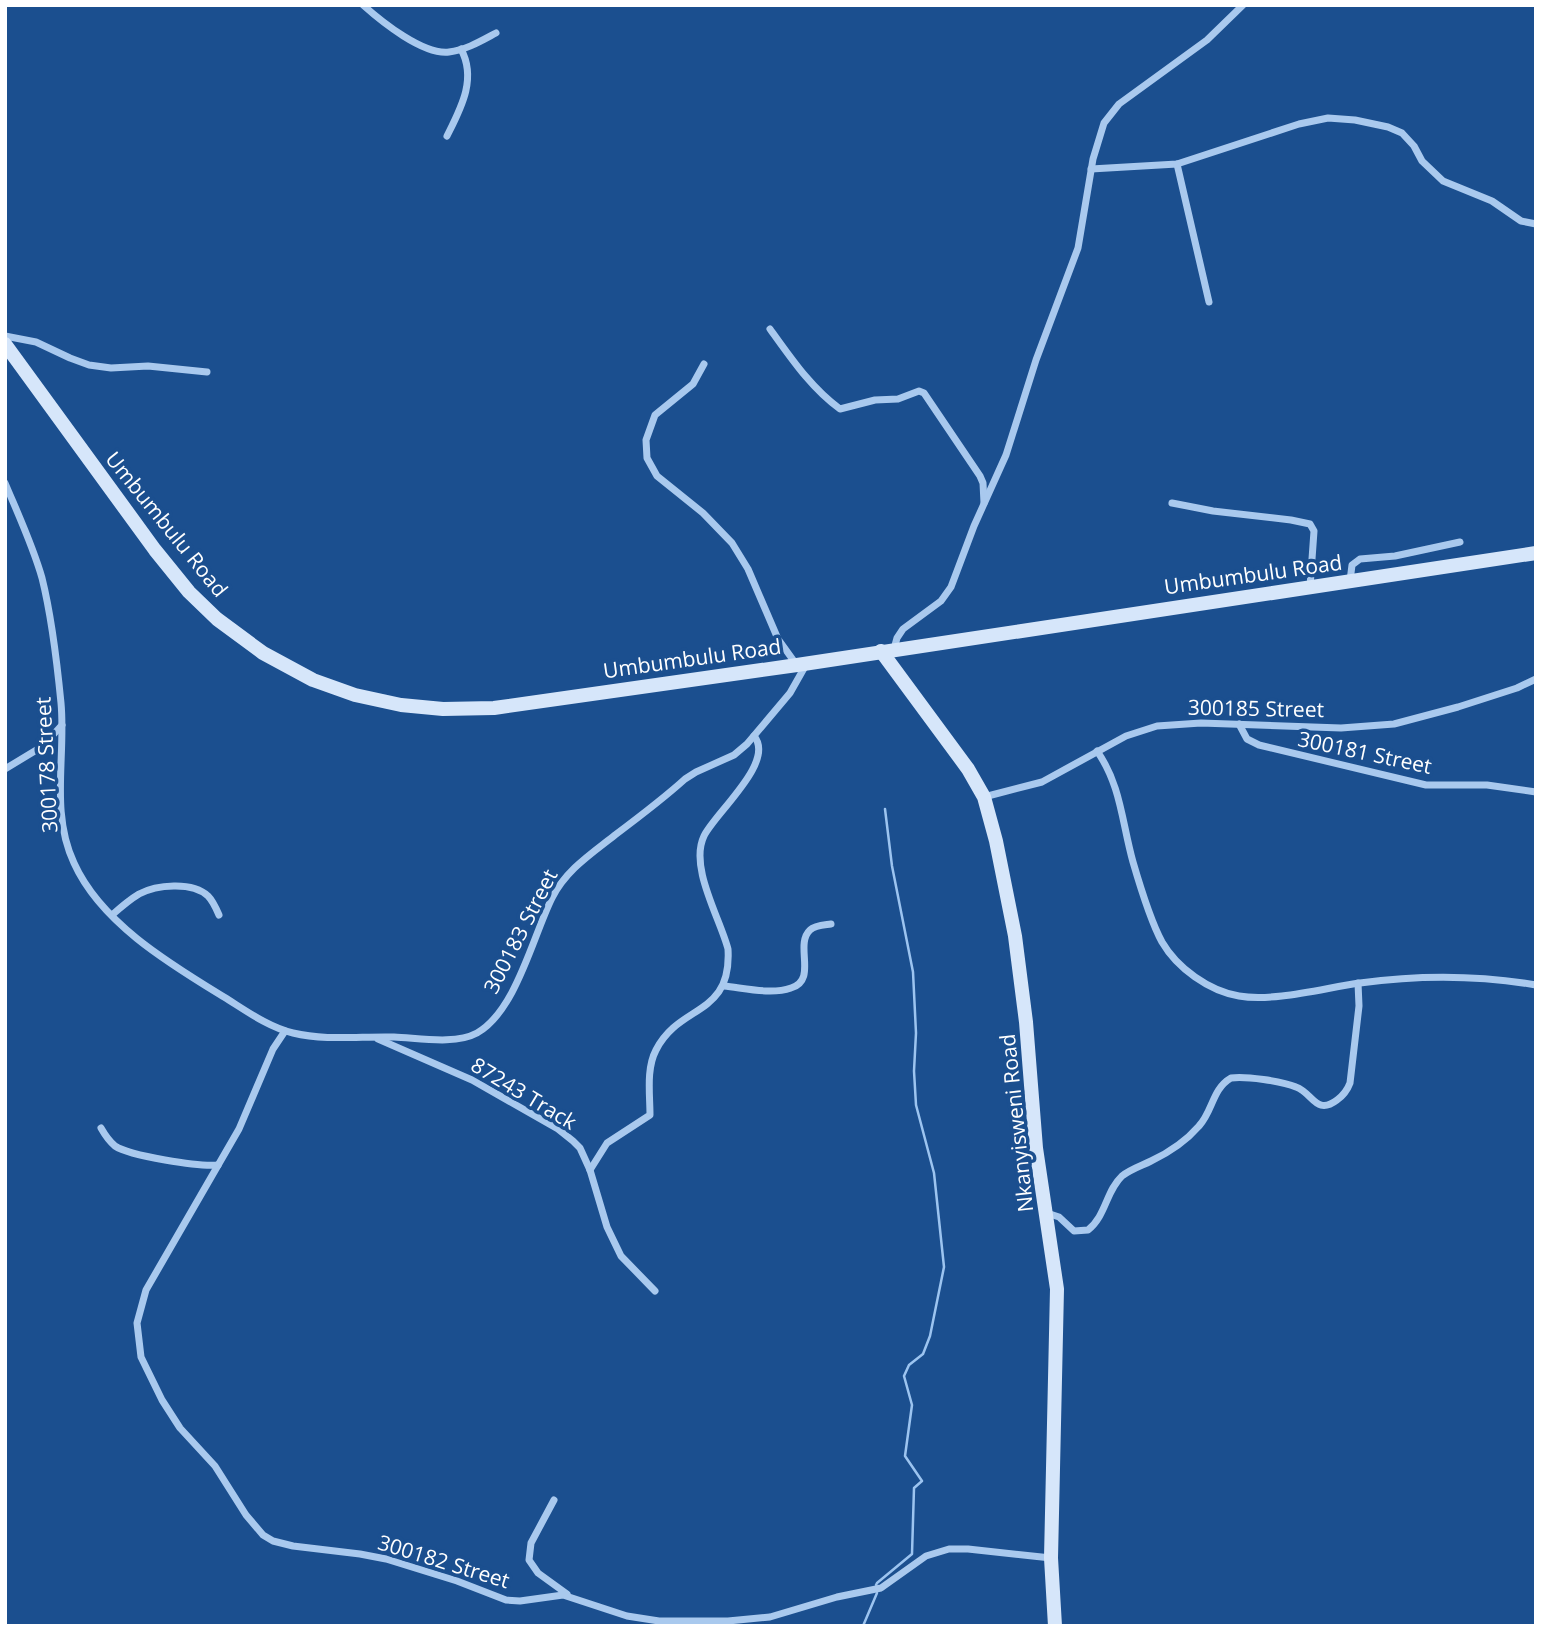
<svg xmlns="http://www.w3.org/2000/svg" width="1541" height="1631" font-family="'Open Sans',sans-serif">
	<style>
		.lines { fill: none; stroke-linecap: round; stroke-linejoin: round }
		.stream { stroke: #9cc4f0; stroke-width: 2.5 }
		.street { stroke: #a9c9ee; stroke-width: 7 }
		.secondary { stroke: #d6e6fa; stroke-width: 14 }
		.labels { text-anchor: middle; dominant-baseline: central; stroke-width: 7; stroke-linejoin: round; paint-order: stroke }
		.street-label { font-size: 21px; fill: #fff; stroke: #1b4f8f }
	</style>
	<rect width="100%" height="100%" fill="#1b4f8f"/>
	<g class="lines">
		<g class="stream">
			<path d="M876,1585l1,-2 35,-29 2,-66 8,-7 -17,-25 7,-51 -8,-29 5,-11 14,-11 7,-18 14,-69 -10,-94 -18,-68 -2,-34 2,-38 -3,-61 -21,-106 -7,-57"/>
			<path d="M863,1626l14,-33"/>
		</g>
		<g class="street">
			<path d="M363,5c19,17 60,50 86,47 17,-2 32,-11 47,-19"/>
			<path d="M447,136c14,-28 30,-57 14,-87"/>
			<path d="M1177,164l32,138"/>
			<path d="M1091,169l86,-5 122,-40 29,-6 27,2 33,7 14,6 12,13 8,15 21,20 49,20 29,20 15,3"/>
			<path d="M770,329c21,29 41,59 70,80l35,-9 23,-1 21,-8 5,2 56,83 3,7 1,20"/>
			<path d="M5,336l31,6 34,16 19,7 22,3 37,-2 59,6"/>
			<path d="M704,364l-11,20 -38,31 -9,25 1,18 10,18 46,37 29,30 16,26 30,70 18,25"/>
			<path d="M5,483c13,31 28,63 37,95 10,40 15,84 19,125 5,53 -11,109 13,160 27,60 96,101 150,134 21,13 44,30 69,36 33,8 68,3 101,4 25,1 61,8 83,-4 39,-22 56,-97 75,-135 14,-28 39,-44 63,-63 24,-18 48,-36 70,-56l11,-7 38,-17 13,-11 43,-51 17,-30"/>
			<path d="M1172,503l41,8 78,9 19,4 4,7 -4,56"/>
			<path d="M1350,581l2,-16 8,-6 35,-3 65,-14"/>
			<path d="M894,649l3,-11 6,-9 38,-28 10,-14 23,-61 32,-71 30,-95 42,-112 15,-89 11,-36 15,-19 88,-64 36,-35"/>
			<path d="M1239,724l8,15 12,6 167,40h61l49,7"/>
			<path d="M1097,751c24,34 25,72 36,111 7,24 17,58 29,80 15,26 47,49 77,54 35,6 85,-8 121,-13 58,-8 118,-8 176,2"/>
			<path d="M5,769l38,-23 19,-21"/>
			<path d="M984,797l58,-15 84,-46 31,-10 44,-3 140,5 53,-4 64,-17 59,-19 19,-9"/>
			<path d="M112,915c9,-8 17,-15 27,-21 17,-9 53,-13 69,2 5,5 8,12 11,19"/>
			<path d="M724,986c20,2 47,9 67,2 27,-8 3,-43 19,-58 5,-5 14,-5 21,-6"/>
			<path d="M285,1031l-12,18 -34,80 -93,161 -9,33 4,34 21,43 18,28 35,38 31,49 17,20 10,6 20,5 67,8 26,5 71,22 49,19 14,1 43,-6 64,21 32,5h69l42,-4 67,-20 44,-9 45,-32 23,-7h19l83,9"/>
			<path d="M378,1039l94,41 86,49 15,12 7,7 10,22 17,57 14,29 34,35"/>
			<path d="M101,1128c4,7 8,13 14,18 15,10 84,21 103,19"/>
			<path d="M590,1170l17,-27 43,-28c0,-20 -4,-46 6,-65 24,-47 76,-33 72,-101 -8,-31 -39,-82 -24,-113 11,-23 72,-74 50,-100"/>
			<path d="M1047,1213l12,4 15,14 14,-1c18,-14 18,-39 34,-54 9,-7 19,-10 29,-15 17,-8 35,-20 48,-35 14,-15 13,-37 32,-48 14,-2 51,3 65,9 17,6 20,29 41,13 7,-5 10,-9 13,-17l9,-77 -1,-23"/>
			<path d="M554,1500l-23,43 -2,17 9,13 29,21"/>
		</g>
		<g class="secondary">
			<path d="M5,344l150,206 34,42 28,27 46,34 50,27 42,15 46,10 42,4 51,-1 303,-43 739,-112"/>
			<path d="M881,651l87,118 16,28 12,44 19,95 11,86 10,126 21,141 -6,269 4,68"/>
		</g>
	</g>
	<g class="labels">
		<g class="street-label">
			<text transform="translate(167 524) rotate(51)">Umbumbulu Road</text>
			<text transform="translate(1253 574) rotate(-8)">Umbumbulu Road</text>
			<text transform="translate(692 658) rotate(-8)">Umbumbulu Road</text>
			<text transform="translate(1256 708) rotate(1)">300185 Street</text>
			<text transform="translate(1365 752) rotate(12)">300181 Street</text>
			<text transform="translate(46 765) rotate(-93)">300178 Street</text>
			<text transform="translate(520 931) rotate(-63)">300183 Street</text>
			<text transform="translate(524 1093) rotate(31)">87243 Track</text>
			<text transform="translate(1016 1123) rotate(-96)">Nkanyisweni Road</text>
			<text transform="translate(444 1561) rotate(17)">300182 Street</text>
		</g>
	</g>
	<rect width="1541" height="1631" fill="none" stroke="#ffffff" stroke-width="14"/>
</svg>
